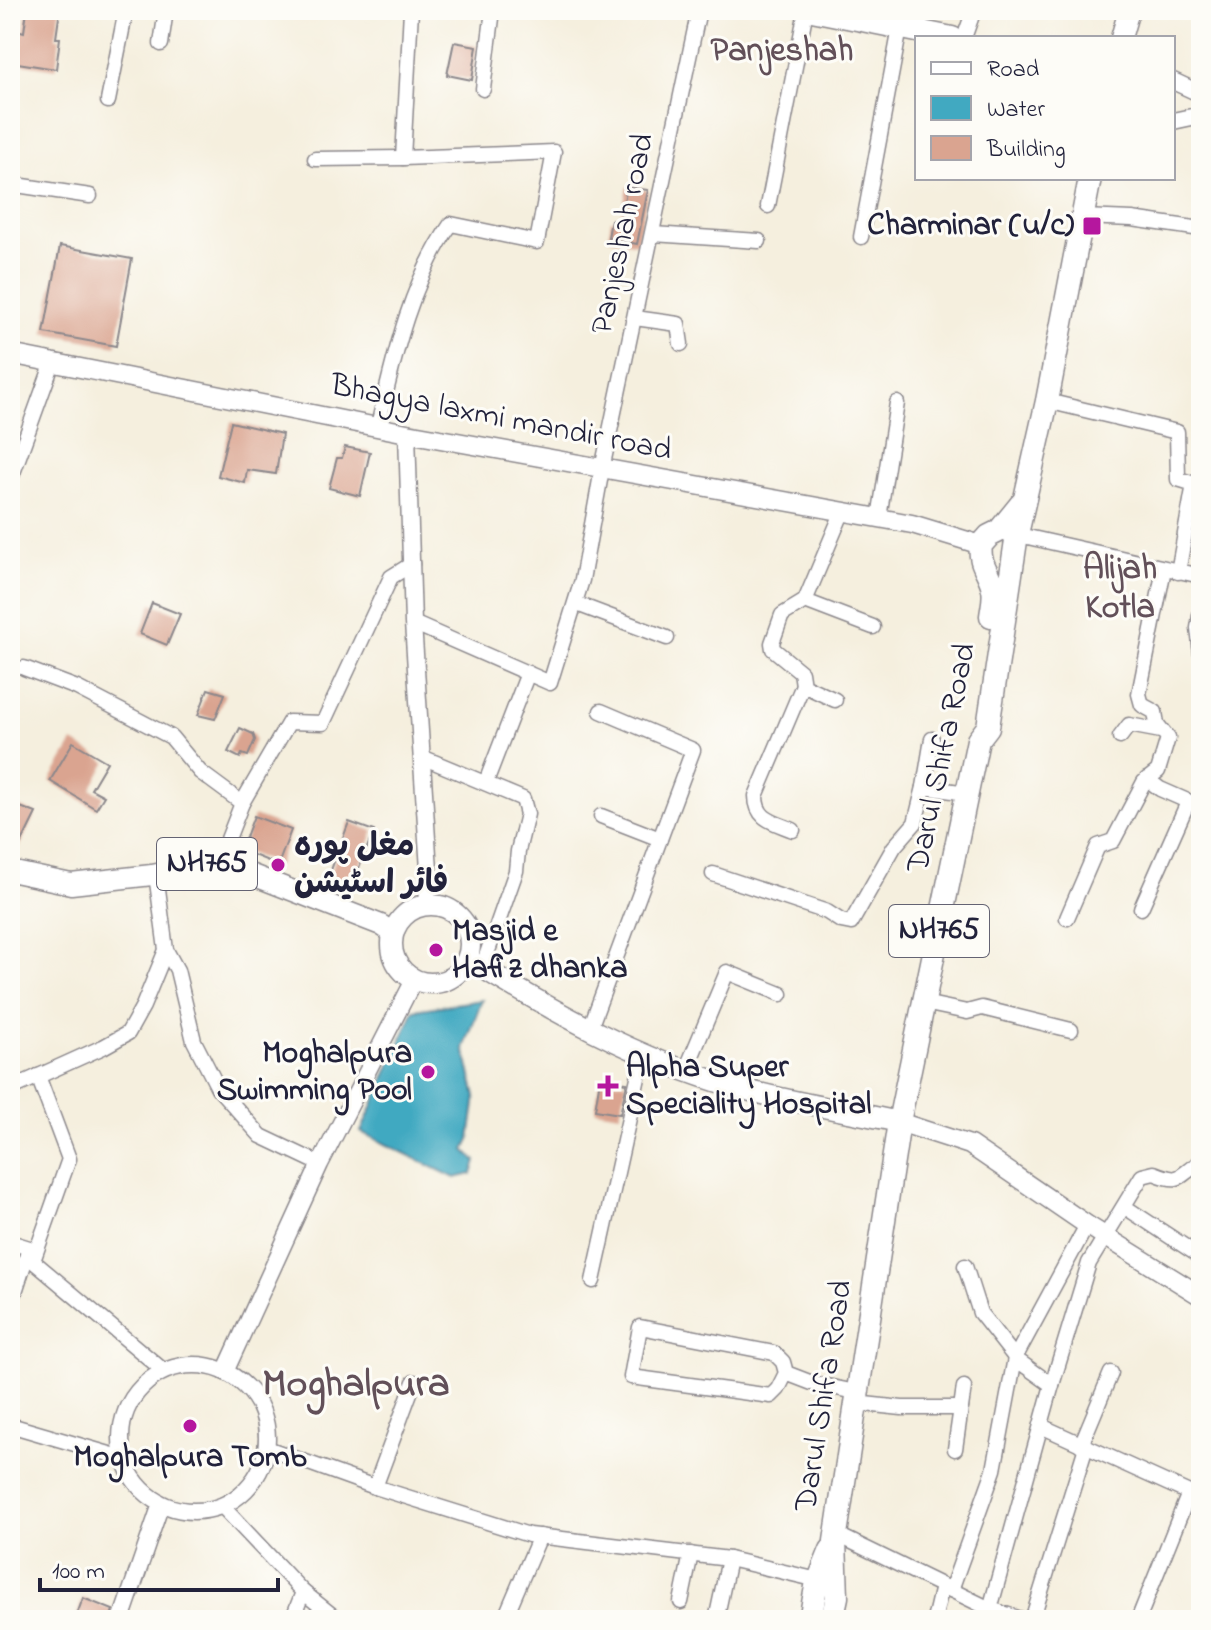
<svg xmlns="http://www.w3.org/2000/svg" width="1211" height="1630" font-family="'Indie Flower','Playpen Sans Arabic',sans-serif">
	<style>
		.water { fill: #41a9c1; stroke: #32667e; stroke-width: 2 }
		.building { fill: #daa490 }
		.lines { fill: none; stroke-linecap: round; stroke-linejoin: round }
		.minor-casing { stroke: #8c888c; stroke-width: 17 }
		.tertiary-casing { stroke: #8c888c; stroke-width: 19 }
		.secondary-casing { stroke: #8c888c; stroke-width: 21 }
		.primary-casing { stroke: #8c888c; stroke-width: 23 }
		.trunk-casing { stroke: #8c888c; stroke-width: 25 }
		.minor { stroke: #fff; stroke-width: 14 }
		.tertiary { stroke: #fff; stroke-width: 16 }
		.secondary { stroke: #fff; stroke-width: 18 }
		.primary { stroke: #fff; stroke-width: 20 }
		.trunk { stroke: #fff; stroke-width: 22 }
		.poi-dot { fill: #b5179e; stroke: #fdfcf7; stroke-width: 3 }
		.labels { text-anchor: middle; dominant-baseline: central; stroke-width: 6; stroke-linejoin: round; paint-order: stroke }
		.shield { fill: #fdfcf7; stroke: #646373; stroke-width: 2 }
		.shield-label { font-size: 30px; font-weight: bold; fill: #22223b }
		.poi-label { font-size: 32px; font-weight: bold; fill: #22223b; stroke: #fdfcf7; text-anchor: start }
		.street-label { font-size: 32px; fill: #22223b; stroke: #fdfcf7 }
		.neighbourhood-label { font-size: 34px; font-weight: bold; fill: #625059; stroke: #fdfcf7 }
		.district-label { font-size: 40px; font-weight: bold; fill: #625059; stroke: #fdfcf7 }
	</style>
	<rect width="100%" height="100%" fill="#fdfcf7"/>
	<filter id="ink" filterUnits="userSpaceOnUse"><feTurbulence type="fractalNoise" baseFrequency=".0125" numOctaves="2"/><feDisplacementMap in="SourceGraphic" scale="16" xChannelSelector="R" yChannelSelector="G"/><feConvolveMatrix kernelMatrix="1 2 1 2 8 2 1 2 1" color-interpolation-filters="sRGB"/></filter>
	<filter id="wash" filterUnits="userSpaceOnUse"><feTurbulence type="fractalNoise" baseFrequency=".006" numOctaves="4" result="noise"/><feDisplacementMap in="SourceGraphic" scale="32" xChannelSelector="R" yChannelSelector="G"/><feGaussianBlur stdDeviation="1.8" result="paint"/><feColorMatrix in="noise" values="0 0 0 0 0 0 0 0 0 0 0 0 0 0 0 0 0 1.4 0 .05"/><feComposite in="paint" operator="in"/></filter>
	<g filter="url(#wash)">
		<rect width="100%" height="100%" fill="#f5efde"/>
		<path class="water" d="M482,1000l-18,48 12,48 -6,44 -5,10 11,11 -4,13 -17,4 -94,-46 53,-122z"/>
		<g id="blocks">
			<g class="building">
				<path d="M27,10h33l-4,28h4l-4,31 -45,-7 6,-32 7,2z"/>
				<path d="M454,42l23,4 -5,34 -25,-5z"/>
				<path d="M627,187l21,3 -11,54 -29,-6 3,-18 9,1z"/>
				<path d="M60,246l72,13 -16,87 -72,-13z"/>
				<path d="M231,422l51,12 -6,40 -29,-4 -2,13 -27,-7z"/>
				<path d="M345,447l25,5 -10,44 -31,-8 8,-30h5z"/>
				<path d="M152,603l28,11 -13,31 -27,-11z"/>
				<path d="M208,689l17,5 -10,25 -17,-4z"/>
				<path d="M240,728l13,6 2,6 -7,16 -6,-2 -2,4 -12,-6z"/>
				<path d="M73,742l34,20 -16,27 13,7 -8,13 -46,-28z"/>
				<path d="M10,803l26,10 -22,45h-4z"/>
				<path d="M254,816l37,14 -13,35 -37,-15z"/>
				<path d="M349,822l25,9 -23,56 -23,-9z"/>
				<path d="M600,1079l27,4 -7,31 -25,-4z"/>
				<path d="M83,1598l30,12 -3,10h-35z"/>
			</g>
		</g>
	</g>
	<g filter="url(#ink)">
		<use href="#blocks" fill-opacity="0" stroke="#8c888c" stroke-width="2"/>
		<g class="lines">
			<g class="minor-casing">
				<g id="minor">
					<path d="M964,38l10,-28"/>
					<path d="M161,44l5,-34"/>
					<path d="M483,89l10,-79"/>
					<path d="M108,101l18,-91"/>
					<path d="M315,159l88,-1"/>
					<path d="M10,184l80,12"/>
					<path d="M768,206l38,-196"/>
					<path d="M1083,217l49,2 69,10"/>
					<path d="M653,234l106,7"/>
					<path d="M861,237l39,-209"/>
					<path d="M635,318l43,6 3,20"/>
					<path d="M1047,401l130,31 1,47 23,7"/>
					<path d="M378,426c16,-69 32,-143 73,-202l86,18 17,-90 -151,6 8,-148"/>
					<path d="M10,481l43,-119"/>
					<path d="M842,513l-37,88 68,26"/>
					<path d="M879,518l18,-115"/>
					<path d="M1010,533l191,43"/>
					<path d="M1178,572l16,-88"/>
					<path d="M805,601l-23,14 -10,28 1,6 28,23 2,13 32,15"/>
					<path d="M577,604l90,34"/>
					<path d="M1201,610l-3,18 3,26"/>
					<path d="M413,623l137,60 32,-103 20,-111 97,-459"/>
					<path d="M24,668l53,20 94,49 29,35 42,31"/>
					<path d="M1120,737l9,-12 32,6"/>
					<path d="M422,757l101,42 4,15 -9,37 -2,20 -34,97"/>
					<path d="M1147,779l13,10 41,18"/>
					<path d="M486,782l42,-109"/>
					<path d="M924,787l8,-48"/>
					<path d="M601,816l59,23"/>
					<path d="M793,830c-19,-8 -37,-10 -37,-34l47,-111"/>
					<path d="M219,862l23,-59 47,-81 34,1 68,-146 21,-13"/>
					<path d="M713,874l114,38 14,9 10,2 43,-76 21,-24 9,-36 43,6"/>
					<path d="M1141,908l47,-106"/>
					<path d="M1067,918l31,-72 15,-5 31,-59 14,-11 10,-33 -11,-14 -2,-12 -13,-7 -3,-11 25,-125"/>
					<path d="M166,950l11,20 17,71 24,47 43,48 59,28"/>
					<path d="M924,1003l43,9 15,-4 89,22"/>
					<path d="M590,1028l103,-278 -92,-39"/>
					<path d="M686,1070l41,-98 54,22"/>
					<path d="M38,1076l31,83 -36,102 131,110"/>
					<path d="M10,1089l93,-42 25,-14 15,-27 23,-56 -10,-76"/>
					<path d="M1125,1207l76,50"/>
					<path d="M10,1242l26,8"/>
					<path d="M965,1266l15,47 37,47 35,25"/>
					<path d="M593,1281l50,-226"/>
					<path d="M10,1307l19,-58"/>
					<path d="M786,1373l-3,-11 -9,-9 -134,-26 -9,50 140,19 7,-7 8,-16 26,10 39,8"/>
					<path d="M855,1403l47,5h59"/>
					<path d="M10,1425l113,33"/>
					<path d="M1041,1426l148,67 -51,127"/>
					<path d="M1081,1445l30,-72"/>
					<path d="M267,1448l108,39 154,48 200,24 89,21"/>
					<path d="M955,1449l9,-62"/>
					<path d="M375,1487l39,-105"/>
					<path d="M222,1506l81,86 35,28"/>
					<path d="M836,1534l154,75 34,11"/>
					<path d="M951,1590l43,-120 21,-112 72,-133"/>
					<path d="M681,1602l10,-48"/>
					<path d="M292,1620l11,-28"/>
					<path d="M504,1620l36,-84"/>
					<path d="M716,1620l13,-61"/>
					<path d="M934,1620l8,-34"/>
					<path d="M987,1620l65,-235 37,-122 53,-87 12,-3c30,12 23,2 47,-11"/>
					<path d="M1032,1620l54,-173"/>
				</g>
			</g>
			<g class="tertiary-casing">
				<g id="tertiary">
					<path d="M1173,81l28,13"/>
					<path d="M1173,121l28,-6"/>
					<path d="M407,433l6,190 16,247 -2,35"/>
					<circle cx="194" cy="1438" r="73"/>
					<path d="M225,1372l95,-208 94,-184"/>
					<path d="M121,1620l40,-116"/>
				</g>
			</g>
			<g class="secondary-casing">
				<g id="secondary">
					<path d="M10,354l397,79 505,91 69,21"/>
					<path d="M899,1122l71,23 117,80 114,71"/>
				</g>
			</g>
			<g class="primary-casing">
				<g id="primary">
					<path d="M1121,38l8,-28"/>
					<path d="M10,871l61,13 81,-9 67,-13 162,63 12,8"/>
					<circle cx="431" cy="944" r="39"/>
					<path d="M468,959c82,51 169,100 264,127 54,16 112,24 167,36"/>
				</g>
			</g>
			<g class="trunk-casing">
				<g id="trunk">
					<path d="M812,10l140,28"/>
					<path d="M991,616c1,-9 4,-18 2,-27 -3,-17 -15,-25 -12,-44l8,-9 10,-5 22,-27"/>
					<path d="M810,1620l6,-33 15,-37"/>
					<path d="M832,1620l5,-23 -2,-56 64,-419 79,-382 10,-13 29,-193 30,-133 43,-223"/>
				</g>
			</g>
			<use href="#minor" class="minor"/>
			<use href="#tertiary" class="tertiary"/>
			<use href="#secondary" class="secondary"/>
			<use href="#primary" class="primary"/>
			<use href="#trunk" class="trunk"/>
		</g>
	</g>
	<g class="poi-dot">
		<rect x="1082" y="216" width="20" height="20" rx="4"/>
		<circle cx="278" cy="865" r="8"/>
		<circle cx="436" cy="950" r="8"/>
		<circle cx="428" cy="1072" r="8"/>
		<path d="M604 1074h8v8h8v8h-8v8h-8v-8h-8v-8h8z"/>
		<circle cx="190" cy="1426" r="8"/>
	</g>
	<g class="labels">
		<g class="shield">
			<rect x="157" y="838" width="100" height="52" rx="6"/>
			<rect x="889" y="905" width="100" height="52" rx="6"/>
		</g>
		<g class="shield-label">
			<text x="207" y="864">NH765</text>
			<text x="939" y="931">NH765</text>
		</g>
		<g class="poi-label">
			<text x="1074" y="226" text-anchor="end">Charminar (u/c)</text>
			<text x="294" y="847">مغل پورہ<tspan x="294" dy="37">فائر اسٹیشن</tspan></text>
			<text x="452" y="932">Masjid e<tspan x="452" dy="37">Hafiz dhanka</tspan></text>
			<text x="412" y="1054" text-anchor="end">Moghalpura<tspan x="412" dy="37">Swimming Pool</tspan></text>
			<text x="626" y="1068">Alpha Super<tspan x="626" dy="37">Speciality Hospital</tspan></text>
			<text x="190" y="1458" text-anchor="middle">Moghalpura Tomb</text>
		</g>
		<g class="street-label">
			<text transform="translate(624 234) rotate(-78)">Panjeshah road</text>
			<text transform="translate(501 419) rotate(11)">Bhagya laxmi mandir road</text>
			<text transform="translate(943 758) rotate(-78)">Darul Shifa Road</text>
			<text transform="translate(825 1396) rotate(-81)">Darul Shifa Road</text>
		</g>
		<g class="neighbourhood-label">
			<text x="782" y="52">Panjeshah</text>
			<text x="1120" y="570">Alijah<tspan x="1120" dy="39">Kotla</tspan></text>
		</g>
		<g class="district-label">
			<text x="356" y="1385">Moghalpura</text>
		</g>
	</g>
	<rect width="1211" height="1630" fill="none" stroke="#fdfcf7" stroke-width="40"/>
	<rect x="915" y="36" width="260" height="144" fill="#fdfcf7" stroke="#a5a5ac" stroke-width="2"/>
	<rect x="931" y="62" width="40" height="12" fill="#ffffff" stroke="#a5a5ac" stroke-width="2"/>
	<text x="987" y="76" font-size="24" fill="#22223b">Road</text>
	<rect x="931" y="96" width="40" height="24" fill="#41a9c1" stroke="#a5a5ac" stroke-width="2"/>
	<text x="987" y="116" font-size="24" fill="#22223b">Water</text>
	<rect x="931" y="136" width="40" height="24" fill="#daa490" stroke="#a5a5ac" stroke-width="2"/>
	<text x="987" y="156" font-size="24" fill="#22223b">Building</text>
	<path d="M40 1578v12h238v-12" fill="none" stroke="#22223b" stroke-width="4"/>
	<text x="52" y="1578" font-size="24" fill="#22223b" stroke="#fdfcf7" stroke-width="6" paint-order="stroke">100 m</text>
</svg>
